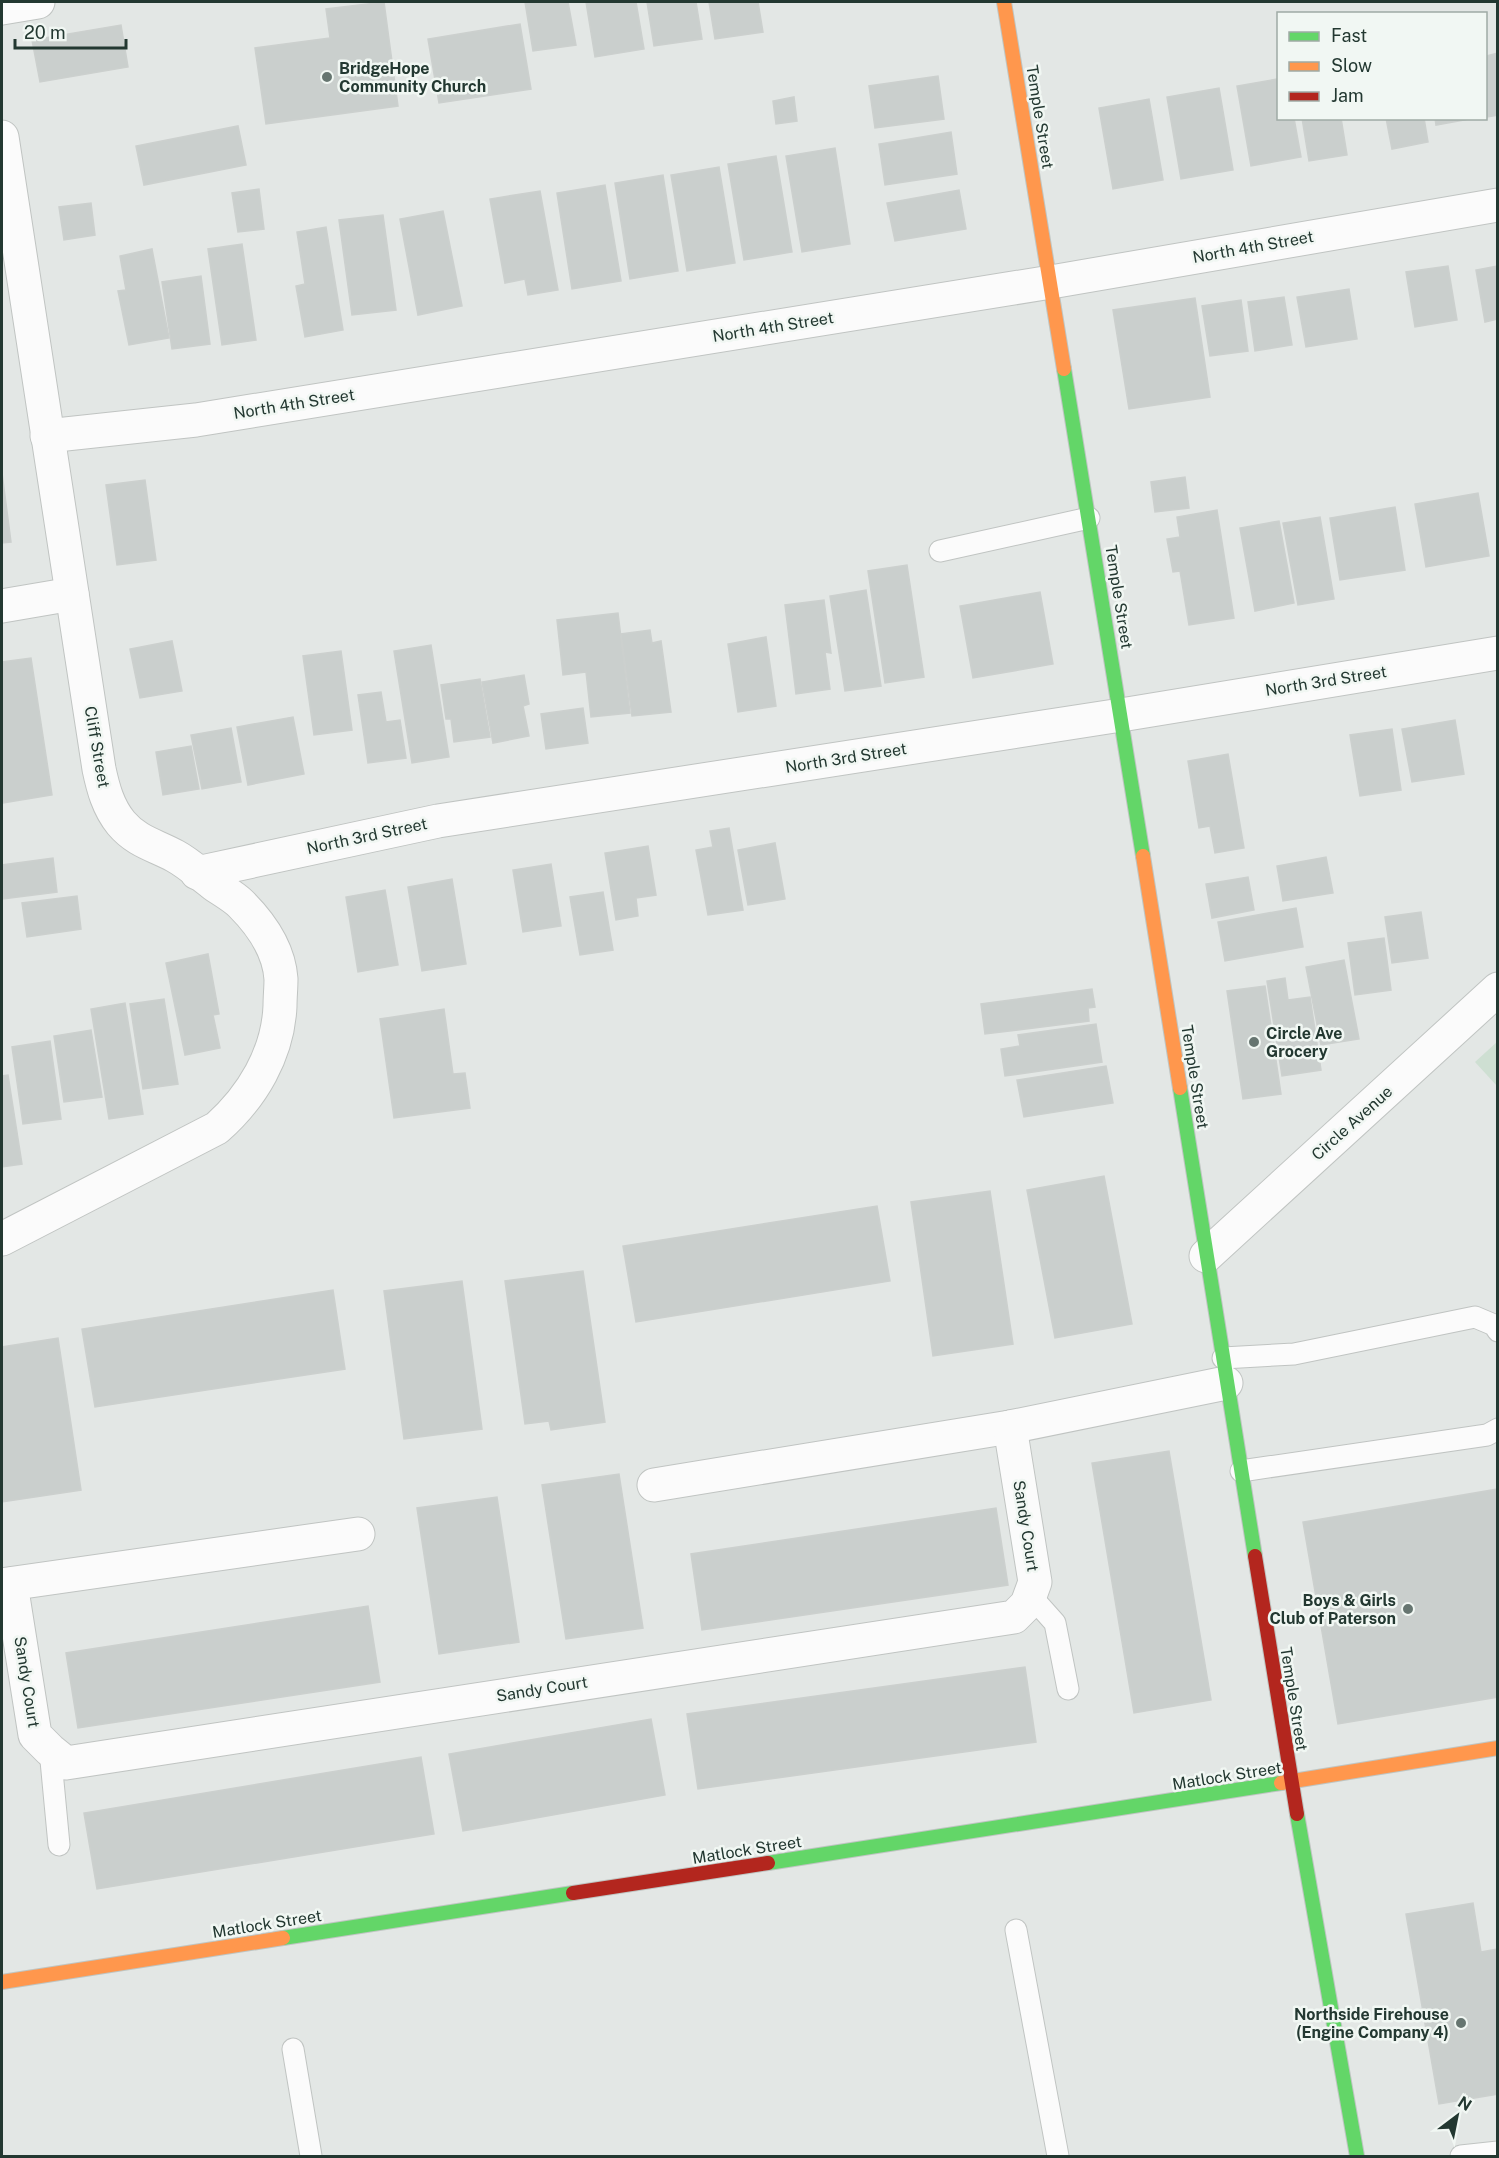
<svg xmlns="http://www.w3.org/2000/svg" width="1499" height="2158" font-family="'Public Sans',sans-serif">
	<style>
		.green { fill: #cedfd2 }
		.building { fill: #cacfcd; stroke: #ccd0ce; stroke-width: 1.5 }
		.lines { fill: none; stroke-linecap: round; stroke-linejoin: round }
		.lane-casing { stroke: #c0c4c2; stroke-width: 23 }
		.street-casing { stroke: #c0c4c2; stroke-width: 35 }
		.fast-casing { stroke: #bfc5c2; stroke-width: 16 }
		.slow-casing { stroke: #bfc5c2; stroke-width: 16 }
		.jam-casing { stroke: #bfc5c2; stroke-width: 16 }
		.lane { stroke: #fbfbfb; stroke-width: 21 }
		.street { stroke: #fbfbfb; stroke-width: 33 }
		.fast { stroke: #63d668; stroke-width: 14 }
		.slow { stroke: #ff974d; stroke-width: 14 }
		.jam { stroke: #b3261e; stroke-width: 14 }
		.poi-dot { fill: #667570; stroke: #f1f7f3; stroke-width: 2 }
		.labels { text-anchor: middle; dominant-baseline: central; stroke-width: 5; stroke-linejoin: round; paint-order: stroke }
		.poi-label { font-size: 16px; font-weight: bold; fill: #233831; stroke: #f1f7f3; text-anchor: start }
		.street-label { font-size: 16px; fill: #233831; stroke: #f1f7f3 }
	</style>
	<rect width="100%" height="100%" fill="#e3e7e5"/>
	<path class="green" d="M1497,1042v44l-22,-24z"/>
	<g class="building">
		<path d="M384,2l14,104 -132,18 -11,-76 75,-10 -4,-29z"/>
		<path d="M525,2h43l8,43 -43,6z"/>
		<path d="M586,2h50l8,47 -49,8z"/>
		<path d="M647,2h49l6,37 -48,7z"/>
		<path d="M709,2h49l5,30 -48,7z"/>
		<path d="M520,24l11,65 -92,14 -11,-64z"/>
		<path d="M121,25l7,42 -88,15 -8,-42z"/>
		<path d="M1498,53v62l-12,2v-61z"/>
		<path d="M938,76l6,43 -69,9 -6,-42z"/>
		<path d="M1278,79v39h16l7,39 -50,9 -14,-80z"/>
		<path d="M1219,88l14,82 -52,9 -14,-82z"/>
		<path d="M794,97l3,24 -21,3 -3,-23z"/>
		<path d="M1149,99l14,81 -50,9 -14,-81z"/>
		<path d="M1302,118h39l6,37 -38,6z"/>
		<path d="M1386,118h38l4,24 -36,7z"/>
		<path d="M1435,118h40l-39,7z"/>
		<path d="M238,126l8,39 -102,20 -8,-39z"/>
		<path d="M951,132l6,42 -72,11 -6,-41z"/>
		<path d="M835,148l15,96 -48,8 -16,-96z"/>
		<path d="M776,156l16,96 -48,8 -16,-96z"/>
		<path d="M719,167l16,96 -48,8 -16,-96z"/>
		<path d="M663,175l15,96 -48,8 -15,-96z"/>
		<path d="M605,185l16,96 -49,8 -15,-96z"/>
		<path d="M259,189l5,40 -26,3 -6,-39z"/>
		<path d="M959,190l7,39 -71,12 -8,-38z"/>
		<path d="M540,191l18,99 -30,5 -3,-16 -20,4 -15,-84z"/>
		<path d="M91,203l4,32 -31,5 -5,-33z"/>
		<path d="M443,211l19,95 -44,9 -18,-96z"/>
		<path d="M383,215l13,95 -44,5 -13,-95z"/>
		<path d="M326,227l17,103 -38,7 -9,-51 9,-2 -8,-52z"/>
		<path d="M242,244l14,96 -34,5 -14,-96z"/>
		<path d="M152,249l17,89 -40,7 -11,-54 8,-1 -6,-34z"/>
		<path d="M1448,266l9,54 -42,7 -9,-55z"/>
		<path d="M1498,266v53l-13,3 -9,-52z"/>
		<path d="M201,276l9,68 -38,5 -10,-67z"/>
		<path d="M1349,289l8,50 -51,8 -9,-50z"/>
		<path d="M1284,297l8,48 -37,6 -7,-49z"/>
		<path d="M1195,298l15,99 -81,12 -16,-99z"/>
		<path d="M1241,300l7,51 -38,5 -8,-50z"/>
		<path d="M2,473l9,69 -9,1z"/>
		<path d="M1185,477l4,31 -34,4 -4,-30z"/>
		<path d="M145,480l11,80 -39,5 -11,-80z"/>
		<path d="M1478,493l11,63 -63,11 -11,-63z"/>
		<path d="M1395,507l10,63 -65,10 -10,-62z"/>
		<path d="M1217,510l17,108 -45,7 -9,-54 -7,1 -6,-33 13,-2 -3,-20z"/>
		<path d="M1320,517l14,82 -36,6 -15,-82z"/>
		<path d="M1279,521l15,82 -39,8 -15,-83z"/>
		<path d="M907,565l17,112 -39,6 -17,-112z"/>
		<path d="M866,590l15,96 -36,5 -15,-95z"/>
		<path d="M1040,592l13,72 -80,14 -13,-72z"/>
		<path d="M824,600l7,53 -6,-1 5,37 -34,5 -11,-89z"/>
		<path d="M618,613l12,100 -39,4 -5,-45 -23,3 -6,-55z"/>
		<path d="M650,630l2,13 9,-2 10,71 -39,4 -11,-82z"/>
		<path d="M766,637l10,69 -38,6 -10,-68z"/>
		<path d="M172,641l10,50 -42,7 -10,-49z"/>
		<path d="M431,645l18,112 -37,6 -18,-112z"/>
		<path d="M341,651l11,79 -38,5 -11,-79z"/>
		<path d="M31,658l21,137 -50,8v-141z"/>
		<path d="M524,675l5,29 -6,2 6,30 -36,7 -11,-61z"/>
		<path d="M480,679l10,58 -36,5 -3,-23h-5l-5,-34z"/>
		<path d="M381,692l5,30 14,-2 6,38 -38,5 -10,-68z"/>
		<path d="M583,708l5,35 -42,6 -5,-35z"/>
		<path d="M293,717l11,57 -56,11 -11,-58z"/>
		<path d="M1455,720l9,54 -52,8 -10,-53z"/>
		<path d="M231,728l10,54 -39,7 -11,-54z"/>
		<path d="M1392,729l9,61 -41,6 -10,-61z"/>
		<path d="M191,746l8,43 -36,6 -7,-43z"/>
		<path d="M1228,754l16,94 -29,5 -5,-27 -11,2 -11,-67z"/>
		<path d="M729,828l14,82 -35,5 -12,-65 17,-3 -3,-16z"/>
		<path d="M775,843l10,56 -37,6 -10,-55z"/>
		<path d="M648,846l8,49 -20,3 2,18 -22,4 -11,-67z"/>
		<path d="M1326,857l7,36 -50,8 -6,-35z"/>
		<path d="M53,858l4,34 -54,7 -1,-34z"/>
		<path d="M551,864l10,62 -38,6 -10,-62z"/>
		<path d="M1248,877l6,33 -42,8 -6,-34z"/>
		<path d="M452,879l14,85 -44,7 -14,-84z"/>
		<path d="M385,890l13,75 -40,7 -12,-75z"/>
		<path d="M603,892l10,58 -33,5 -10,-58z"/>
		<path d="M77,896l4,33 -54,8 -5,-34z"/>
		<path d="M1296,908l7,39 -78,14 -7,-39z"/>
		<path d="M1421,912l7,46 -36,5 -7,-46z"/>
		<path d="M1384,938l7,52 -36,5 -7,-52z"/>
		<path d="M208,954l11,60 -6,1 7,33 -35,7 -19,-92z"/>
		<path d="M1344,960l15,79 -38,6 -15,-78z"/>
		<path d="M1285,978l3,22 22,-3 11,73 -39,6 -15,-95z"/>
		<path d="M1265,986l16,108 -38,5 -16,-108z"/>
		<path d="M1092,989l3,18 -7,1 1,13 -104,13 -4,-30z"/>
		<path d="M164,999l14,85 -35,5 -13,-85z"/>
		<path d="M125,1003l18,111 -34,5 -18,-110z"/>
		<path d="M444,1009l9,65 12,-1 5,35 -76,10 -14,-99z"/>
		<path d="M1096,1024l6,38 -97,14 -4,-27 19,-3 -2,-11z"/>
		<path d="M91,1030l11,67 -38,5 -10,-66z"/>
		<path d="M50,1041l11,78 -38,5 -11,-77z"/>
		<path d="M1106,1066l7,37 -89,14 -7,-37z"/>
		<path d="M8,1075l14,89 -20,3v-91z"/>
		<path d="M1104,1176l28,148 -77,14 -28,-148z"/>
		<path d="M990,1191l23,153 -80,12 -22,-154z"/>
		<path d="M877,1206l13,75 -254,41 -13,-76z"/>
		<path d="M583,1271l22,151 -54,8 -2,-9 -24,3 -20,-143z"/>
		<path d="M462,1281l20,148 -78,10 -20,-148z"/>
		<path d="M333,1290l12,79 -250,38 -13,-78z"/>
		<path d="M58,1338l23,152 -79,12v-155z"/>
		<path d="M1169,1451l42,249 -77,13 -42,-250z"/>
		<path d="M619,1474l24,154 -77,11 -24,-154z"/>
		<path d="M1498,1489v208l-160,27 -35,-202z"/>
		<path d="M497,1497l22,145 -80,12 -22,-146z"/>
		<path d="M996,1508l12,77 -306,45 -11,-76z"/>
		<path d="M368,1606l12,76 -302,46 -12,-75z"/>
		<path d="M1025,1667l11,75 -338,47 -11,-75z"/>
		<path d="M651,1719l14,76 -202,36 -14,-77z"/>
		<path d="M421,1757l13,77 -337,55 -13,-76z"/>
		<path d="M1473,1903l8,49 17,-3v145l-59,10 -33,-190z"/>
	</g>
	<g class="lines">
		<g class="lane-casing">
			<g id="lane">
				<path d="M940,551l149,-33"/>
				<path d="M1223,1358l71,-4 181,-37 19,8 4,6"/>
				<path d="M1241,1471l246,-36 11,-6"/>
				<path d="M1030,1595l25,28 13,66"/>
				<path d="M50,1750l9,95"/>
				<path d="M1016,1930l42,226"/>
				<path d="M293,2049l18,107"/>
				<path d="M1461,2156l37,-4"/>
			</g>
		</g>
		<g class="street-casing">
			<g id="street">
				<path d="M2,8l36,-6"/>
				<path d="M2,137l97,632c4,19 9,38 22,54 16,19 34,22 54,33 13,7 25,18 37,27 9,7 21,13 29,21 20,20 38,46 40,75 0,9 -1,18 -1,27 -2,48 -28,91 -63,122l-215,111"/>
				<path d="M47,436l149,-16 855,-138 447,-77"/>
				<path d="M2,606l70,-12"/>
				<path d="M197,873l241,-52 683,-106 377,-62"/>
				<path d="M1206,1256l292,-267"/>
				<path d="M654,1485l356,-58 216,-44"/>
				<path d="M11,1584l24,151 15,15 16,13 948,-146 13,-13 8,-22 -25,-155"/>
				<path d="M2,1585l356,-51"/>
			</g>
		</g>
		<g class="fast-casing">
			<g id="fast">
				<path d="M1064,369l79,487"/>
				<path d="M1180,1088l75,468"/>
				<path d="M1297,1814l60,342"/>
				<path d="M768,1863l513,-80"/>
				<path d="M283,1938l290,-45"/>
			</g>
		</g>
		<g class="slow-casing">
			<g id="slow">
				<path d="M1004,2l60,367"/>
				<path d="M1143,856l37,232"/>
				<path d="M1281,1783l217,-35"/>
				<path d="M2,1982l281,-44"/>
			</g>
		</g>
		<g class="jam-casing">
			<g id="jam">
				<path d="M1255,1556l42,258"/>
				<path d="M573,1893l195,-30"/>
			</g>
		</g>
		<use href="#lane" class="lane"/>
		<use href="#street" class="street"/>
		<use href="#fast" class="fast"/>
		<use href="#slow" class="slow"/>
		<use href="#jam" class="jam"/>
	</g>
	<g class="poi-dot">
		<circle cx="327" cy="77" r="6"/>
		<circle cx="1254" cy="1042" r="6"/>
		<circle cx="1408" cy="1609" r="6"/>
		<circle cx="1461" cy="2023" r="6"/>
	</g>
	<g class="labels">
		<g class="poi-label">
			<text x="339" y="68">BridgeHope<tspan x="339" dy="18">Community Church</tspan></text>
			<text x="1266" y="1033">Circle Ave<tspan x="1266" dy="18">Grocery</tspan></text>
			<text x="1396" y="1600" text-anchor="end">Boys &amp; Girls<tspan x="1396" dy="18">Club of Paterson</tspan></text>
			<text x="1449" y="2014" text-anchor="end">Northside Firehouse<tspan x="1449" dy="18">(Engine Company 4)</tspan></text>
		</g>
		<g class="street-label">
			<text transform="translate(1040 117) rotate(81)">Temple Street</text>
			<text transform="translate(1253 247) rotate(-10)">North 4th Street</text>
			<text transform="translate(773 327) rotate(-9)">North 4th Street</text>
			<text transform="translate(294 404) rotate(-9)">North 4th Street</text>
			<text transform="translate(1119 597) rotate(81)">Temple Street</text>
			<text transform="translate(1326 681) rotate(-9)">North 3rd Street</text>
			<text transform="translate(97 747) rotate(80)">Cliff Street</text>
			<text transform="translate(846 758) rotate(-9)">North 3rd Street</text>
			<text transform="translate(367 836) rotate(-12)">North 3rd Street</text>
			<text transform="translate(1195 1077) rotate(81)">Temple Street</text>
			<text transform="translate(1352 1123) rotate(-42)">Circle Avenue</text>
			<text transform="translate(1026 1526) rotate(81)">Sandy Court</text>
			<text transform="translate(27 1682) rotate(81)">Sandy Court</text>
			<text transform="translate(542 1689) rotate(-9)">Sandy Court</text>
			<text transform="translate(1294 1699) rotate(81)">Temple Street</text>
			<text transform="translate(1227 1776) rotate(-9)">Matlock Street</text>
			<text transform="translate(747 1850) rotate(-9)">Matlock Street</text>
			<text transform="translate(267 1924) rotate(-9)">Matlock Street</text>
		</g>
	</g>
	<rect width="1499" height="2158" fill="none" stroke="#233831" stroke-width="6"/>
	<rect x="1277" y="12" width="210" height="108" fill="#f1f7f3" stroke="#9faba5" stroke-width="1.5"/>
	<rect x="1289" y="32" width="30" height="9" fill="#63d668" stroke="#9faba5" stroke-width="1.5"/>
	<text x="1331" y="42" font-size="18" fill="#233831">Fast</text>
	<rect x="1289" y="62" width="30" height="9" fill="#ff974d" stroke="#9faba5" stroke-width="1.5"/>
	<text x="1331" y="72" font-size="18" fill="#233831">Slow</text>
	<rect x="1289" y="92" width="30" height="9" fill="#b3261e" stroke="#9faba5" stroke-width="1.5"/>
	<text x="1331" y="102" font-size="18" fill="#233831">Jam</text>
	<g transform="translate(1457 2116) rotate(32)" stroke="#f1f7f3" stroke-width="4.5" paint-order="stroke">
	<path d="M0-4.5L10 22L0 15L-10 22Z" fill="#233831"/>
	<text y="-9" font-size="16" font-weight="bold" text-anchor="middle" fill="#233831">N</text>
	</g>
	<path d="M15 39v9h111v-9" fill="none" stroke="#233831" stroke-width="3"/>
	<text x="24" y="39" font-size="18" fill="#233831" stroke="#f1f7f3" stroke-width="4.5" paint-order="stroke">20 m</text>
</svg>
